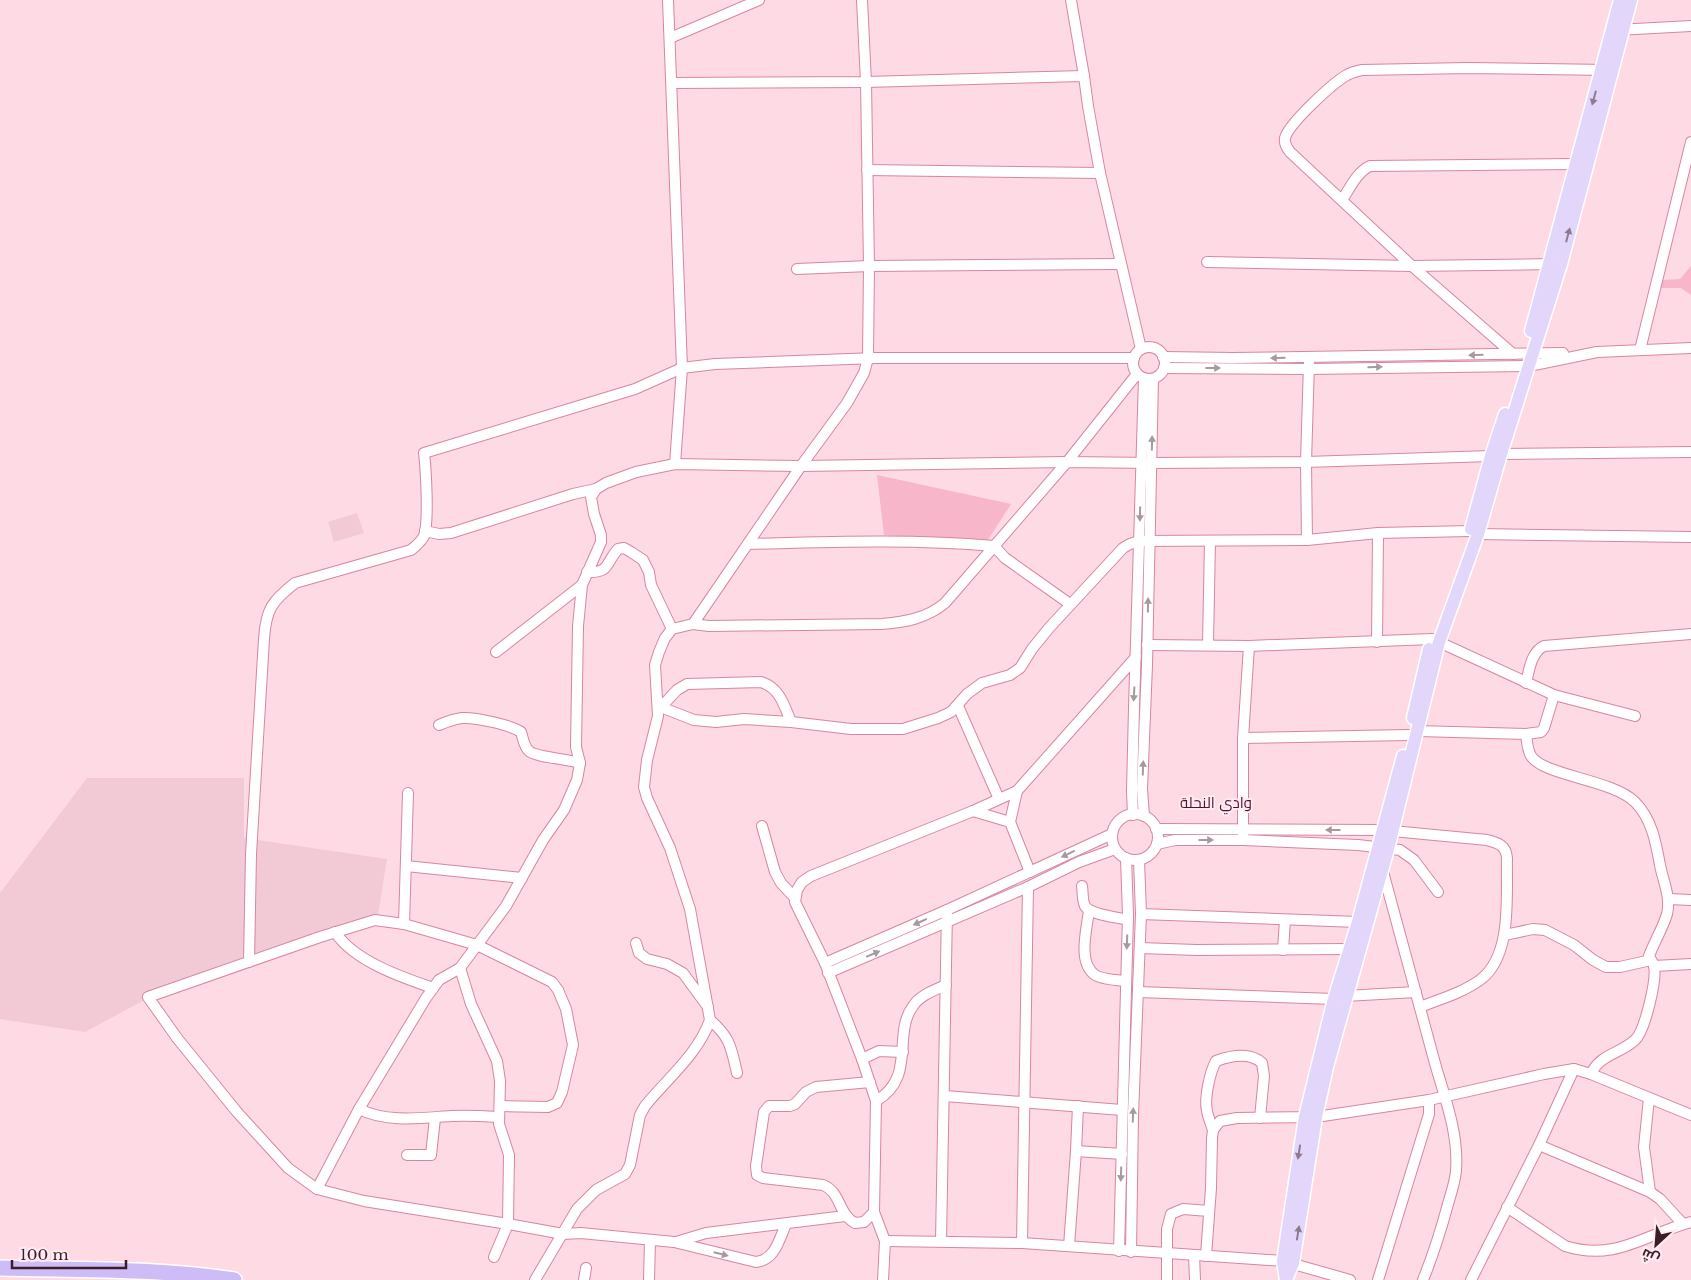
<svg xmlns="http://www.w3.org/2000/svg" width="1691" height="1280" font-family="'Libre Baskerville',Cairo,serif">
	<style>
		.built { fill: #f1cad5 }
		.green { fill: #f8b6cb }
		.lines { fill: none; stroke-linecap: round; stroke-linejoin: round }
		.minor-casing { stroke: #d885a1; stroke-width: 12 }
		.major-casing { stroke: #fff; stroke-width: 15 }
		.highway-casing { stroke: #fff; stroke-width: 18 }
		.minor { stroke: #fff; stroke-width: 10 }
		.major { stroke: #e2d7fa; stroke-width: 12 }
		.highway { stroke: #cebcf7; stroke-width: 15 }
		.oneway { fill: #907a91 }
		.oneway2 { fill: #a8999e }
		.labels { text-anchor: middle; dominant-baseline: central; stroke-width: 4; stroke-linejoin: round; paint-order: stroke }
		.neighbourhood-label { font-size: 15px; fill: #560e2e; stroke: #ffecf2 }
	</style>
	<rect width="100%" height="100%" fill="#fedae4"/>
	<g class="built">
		<path d="M357,513l7,20 -30,9 -6,-20z"/>
		<path d="M87,778h157v60l143,21 -9,56 -213,74 -80,43 -85,-13v-126z"/>
	</g>
	<g class="green">
		<path d="M1691,266v29l-10,-7h-20l2,-8 17,-1z"/>
		<path d="M877,475l134,29 -25,39 -102,-8z"/>
	</g>
	<g class="lines">
		<g class="minor-casing">
			<g id="minor">
				<path d="M668,0l14,368 -7,96"/>
				<path d="M1071,0l13,76"/>
				<path d="M1617,30l74,-4"/>
				<path d="M670,38l89,-38"/>
				<path d="M672,83l194,-1 218,-6 4,30 12,67 41,176"/>
				<path d="M867,170l233,3"/>
				<path d="M1342,200c8,-12 15,-28 28,-34l206,-2"/>
				<path d="M1207,262l205,4 144,-2"/>
				<path d="M797,269l72,-3 251,-2"/>
				<circle cx="1149" cy="363" r="16"/>
				<path d="M1640,350l51,-208"/>
				<path d="M1513,354l-101,-88 -122,-114c-3,-4 -6,-8 -5,-14 4,-15 49,-56 62,-63 5,-3 10,-4 15,-5l106,-2 140,2"/>
				<path d="M1163,357l70,1 330,-5"/>
				<path d="M1164,368l144,1 221,-3 68,-14 94,-4"/>
				<path d="M1501,454l190,-2"/>
				<path d="M425,531l14,3 12,-1 122,-39 23,-5"/>
				<path d="M1478,534l213,3"/>
				<path d="M1307,540l-1,-78 3,-99"/>
				<path d="M748,544c82,-2 164,-5 246,2l11,12 65,46"/>
				<path d="M587,572c24,1 18,-9 31,-23l6,-1 7,4 12,8 6,12 2,13 21,44"/>
				<path d="M693,624l108,-158 46,-63 17,-30 4,-15 1,-92 -3,-184 -4,-82"/>
				<path d="M1377,642l1,-109"/>
				<path d="M1439,642l115,53 81,21"/>
				<path d="M1208,644l2,-103"/>
				<path d="M1147,645l102,1 183,-7"/>
				<path d="M496,652l86,-67"/>
				<path d="M1526,683c3,-12 5,-31 18,-37l147,-12"/>
				<path d="M658,706l36,14 22,2 28,-3 47,3 60,7h52l35,-11 13,-6 16,-18 15,-11 28,-8 10,-7 12,-19 17,-21 74,-80 7,-4 9,-3 168,-1 71,-7 92,-2"/>
				<path d="M958,706l41,93"/>
				<path d="M661,707l16,-17 10,-6 74,-2c19,6 23,23 30,40"/>
				<path d="M439,725c7,-3 15,-6 23,-7 13,-1 49,7 59,14 2,6 3,15 8,19 6,6 39,8 51,12"/>
				<path d="M1418,731l108,3 15,-2 3,-4 10,-33"/>
				<path d="M1526,734c1,7 1,15 5,22 13,20 80,23 104,46 17,17 21,41 25,63 3,16 11,32 7,49 -4,14 -13,28 -18,42 1,4 5,7 5,10 3,13 -9,65 -19,74 -15,14 -35,14 -44,34"/>
				<path d="M1243,738l166,-3"/>
				<path d="M973,811l37,11 20,50"/>
				<circle cx="1135" cy="837" r="23"/>
				<path d="M1133,815l-1,-24 2,-83 10,-330"/>
				<path d="M1144,816l-2,-27 5,-124 6,-286"/>
				<path d="M1010,822l7,-31 119,-134"/>
				<path d="M762,826l13,46 6,11 14,15"/>
				<path d="M1156,829l226,1 105,10c11,3 19,5 20,18 -1,37 6,98 -27,122 -18,13 -40,19 -60,27"/>
				<path d="M1243,834v-96l6,-92"/>
				<path d="M1157,844l18,-4h68l115,5 42,5 14,10 24,32"/>
				<path d="M406,866l116,12"/>
				<path d="M1382,868c17,63 34,125 51,188 10,38 26,75 23,115 -1,11 -5,23 -8,33 -7,26 -15,51 -25,76"/>
				<path d="M1082,886c1,6 0,14 3,20 5,9 33,11 43,14"/>
				<path d="M1669,899l22,1"/>
				<path d="M1089,910c-2,19 -12,52 6,65 8,5 22,5 31,6"/>
				<path d="M1141,914l217,8"/>
				<path d="M404,924l4,-131"/>
				<path d="M335,932c19,29 66,45 98,56"/>
				<path d="M1505,935l28,-6 12,1 29,15 19,15 13,7h14l31,-7"/>
				<path d="M636,943l3,10 8,6 20,5 16,9 25,34"/>
				<path d="M1140,948l56,2 153,-1"/>
				<path d="M1283,950l2,-30"/>
				<path d="M249,962l2,-108 13,-215c2,-30 8,-38 31,-56l116,-33c5,-4 10,-8 13,-14 5,-14 2,-66 0,-83l211,-64 47,-21 33,-4 161,-6h258"/>
				<path d="M825,963l122,-53 165,-76"/>
				<path d="M1654,966l37,-2"/>
				<path d="M460,968l11,36 26,57 3,20 -1,43 10,31 -1,69 -14,33"/>
				<path d="M828,973l200,-86 51,-25 36,-13"/>
				<path d="M1138,992l196,7"/>
				<path d="M1345,996l71,-4"/>
				<path d="M710,1020c21,18 21,28 27,53"/>
				<path d="M862,1059l17,-8 24,1"/>
				<path d="M870,1082l-54,5 -10,5 -11,12 -5,2h-21l-5,6 -8,54 1,9 6,3 60,7c18,7 15,29 32,38l9,-1 10,-10"/>
				<path d="M945,1096l177,14"/>
				<path d="M1649,1098l-5,49 6,45"/>
				<path d="M876,1101c41,-24 16,-67 37,-95 7,-11 22,-16 33,-21"/>
				<path d="M500,1106l48,1 9,-4 5,-11 11,-47 -7,-36 -8,-19 -6,-8 -75,-37 -73,-21 -29,-4 -55,17 -172,60 29,41 60,74 51,56 29,21 47,12 144,23 55,10 18,-1 93,9 82,20c19,-2 23,-22 30,-38"/>
				<path d="M359,1109c28,14 62,9 92,7 16,-1 32,0 47,1"/>
				<path d="M1213,1130c-2,-6 -5,-13 -6,-19 -3,-13 3,-39 9,-50 14,-5 34,-9 46,2l2,13 -4,42"/>
				<path d="M1539,1145l111,47 10,7 23,25"/>
				<path d="M1076,1151l46,3"/>
				<path d="M407,1155h24l4,-37"/>
				<path d="M317,1189l42,-80 67,-111 13,-18 21,-12 46,-62 37,-66 21,-30 13,-30 3,-17 -4,-16 2,-121 4,-41 19,-43v-7l-7,-21 -3,-17 5,-8 10,-6 30,-11 39,-8 126,2 266,-4 85,1 154,-1 185,-6"/>
				<path d="M1507,1207l58,39c51,16 80,-12 126,-24"/>
				<path d="M885,1241l137,2 261,18 67,19"/>
				<path d="M941,1241l6,-331"/>
				<path d="M676,1242l30,-9 139,-17"/>
				<path d="M1022,1243l6,-356"/>
				<path d="M1069,1246l7,-95 2,-45"/>
				<path d="M1119,1251l9,-336 -2,-57"/>
				<path d="M1131,1252l2,-137 8,-201 -2,-54"/>
				<path d="M1194,1255l1,25"/>
				<path d="M1206,1256l5,-68 1,-50 1,-8 7,-9 17,-3 79,-1 113,-17 115,-26 30,-5 17,5 100,41"/>
				<path d="M535,1280l42,-71 19,-19 29,-16 5,-9 10,-50 5,-9c22,-27 53,-52 65,-86l-20,-111 -20,-61 -23,-50 -3,-11 3,-27 11,-44 -3,-51 4,-13 6,-14 7,-9 21,-5 16,2 173,-2c24,-2 45,-6 63,-21l122,-141 70,-88"/>
				<path d="M584,1280l2,-12"/>
				<path d="M649,1280l1,-39"/>
				<path d="M883,1280l2,-39 -11,-29 2,-111 -14,-42 -37,-96 -30,-61 2,-12 5,-8 9,-6 162,-65 44,-20"/>
				<path d="M1167,1280v-51l4,-15 12,-5 26,2"/>
				<path d="M1378,1280l51,-166v-14"/>
				<path d="M1471,1280l68,-135 35,-76"/>
			</g>
		</g>
		<g class="major-casing">
			<g id="major">
				<path d="M1531,331l89,-331"/>
				<path d="M1471,529l20,-73 14,-42"/>
				<path d="M1413,718l16,-69"/>
				<path d="M1286,1280l7,-17 23,-146 11,-50 61,-218 51,-207 39,-108 23,-80 60,-190 70,-264"/>
				<path d="M1286,1280l-3,-19 22,-144 29,-118 24,-77 45,-166"/>
			</g>
		</g>
		<g class="highway-casing">
			<path id="highway" d="M0,1268c78,2 156,0 234,12"/>
		</g>
		<use href="#minor" class="minor"/>
		<use href="#major" class="major"/>
		<use href="#highway" class="highway"/>
	</g>
	<defs><path id="oneway-solid" d="M-6-.8H1V-3.2L6.5 0L1 3.2V.8H-6Z" transform="scale(1.25)"/></defs>
	<g class="oneway">
		<use href="#oneway-solid" transform="translate(1594 98) rotate(105)"/>
		<use href="#oneway-solid" transform="translate(1568 235) rotate(-75)"/>
		<use href="#oneway-solid" transform="translate(1299 1152) rotate(99)"/>
		<use href="#oneway-solid" transform="translate(1298 1233) rotate(-81)"/>
	</g>
	<g class="oneway2">
		<use href="#oneway-solid" transform="translate(1476 355) rotate(179)"/>
		<use href="#oneway-solid" transform="translate(1278 358) rotate(179)"/>
		<use href="#oneway-solid" transform="translate(1375 367) rotate(-1)"/>
		<use href="#oneway-solid" transform="translate(1213 368)"/>
		<use href="#oneway-solid" transform="translate(1152 443) rotate(-89)"/>
		<use href="#oneway-solid" transform="translate(1140 514) rotate(91)"/>
		<use href="#oneway-solid" transform="translate(1148 605) rotate(-89)"/>
		<use href="#oneway-solid" transform="translate(1134 694) rotate(93)"/>
		<use href="#oneway-solid" transform="translate(1143 768) rotate(-88)"/>
		<use href="#oneway-solid" transform="translate(1333 830) rotate(180)"/>
		<use href="#oneway-solid" transform="translate(1206 840)"/>
		<use href="#oneway-solid" transform="translate(1068 854) rotate(154)"/>
		<use href="#oneway-solid" transform="translate(920 922) rotate(156)"/>
		<use href="#oneway-solid" transform="translate(1127 942) rotate(92)"/>
		<use href="#oneway-solid" transform="translate(873 954) rotate(-23)"/>
		<use href="#oneway-solid" transform="translate(1133 1115) rotate(-88)"/>
		<use href="#oneway-solid" transform="translate(1121 1174) rotate(92)"/>
		<use href="#oneway-solid" transform="translate(721 1254) rotate(14)"/>
	</g>
	<g class="labels">
		<g class="neighbourhood-label">
			<text x="1216" y="802">وادي النحلة</text>
		</g>
	</g>
	<g transform="translate(1656 1245) rotate(206)" stroke="#ffecf2" stroke-width="4" paint-order="stroke">
	<path d="M0-4L9 19L0 12L-9 19Z" fill="#3d1d28"/>
	<text y="-8" font-size="14" font-weight="bold" text-anchor="middle" fill="#3d1d28">ش</text>
	</g>
	<path d="M12 1260v8h114v-8" fill="none" stroke="#3d1d28" stroke-width="2.5"/>
	<text x="20" y="1260" font-size="15" fill="#3d1d28" stroke="#ffecf2" stroke-width="4" paint-order="stroke">100 m</text>
</svg>
